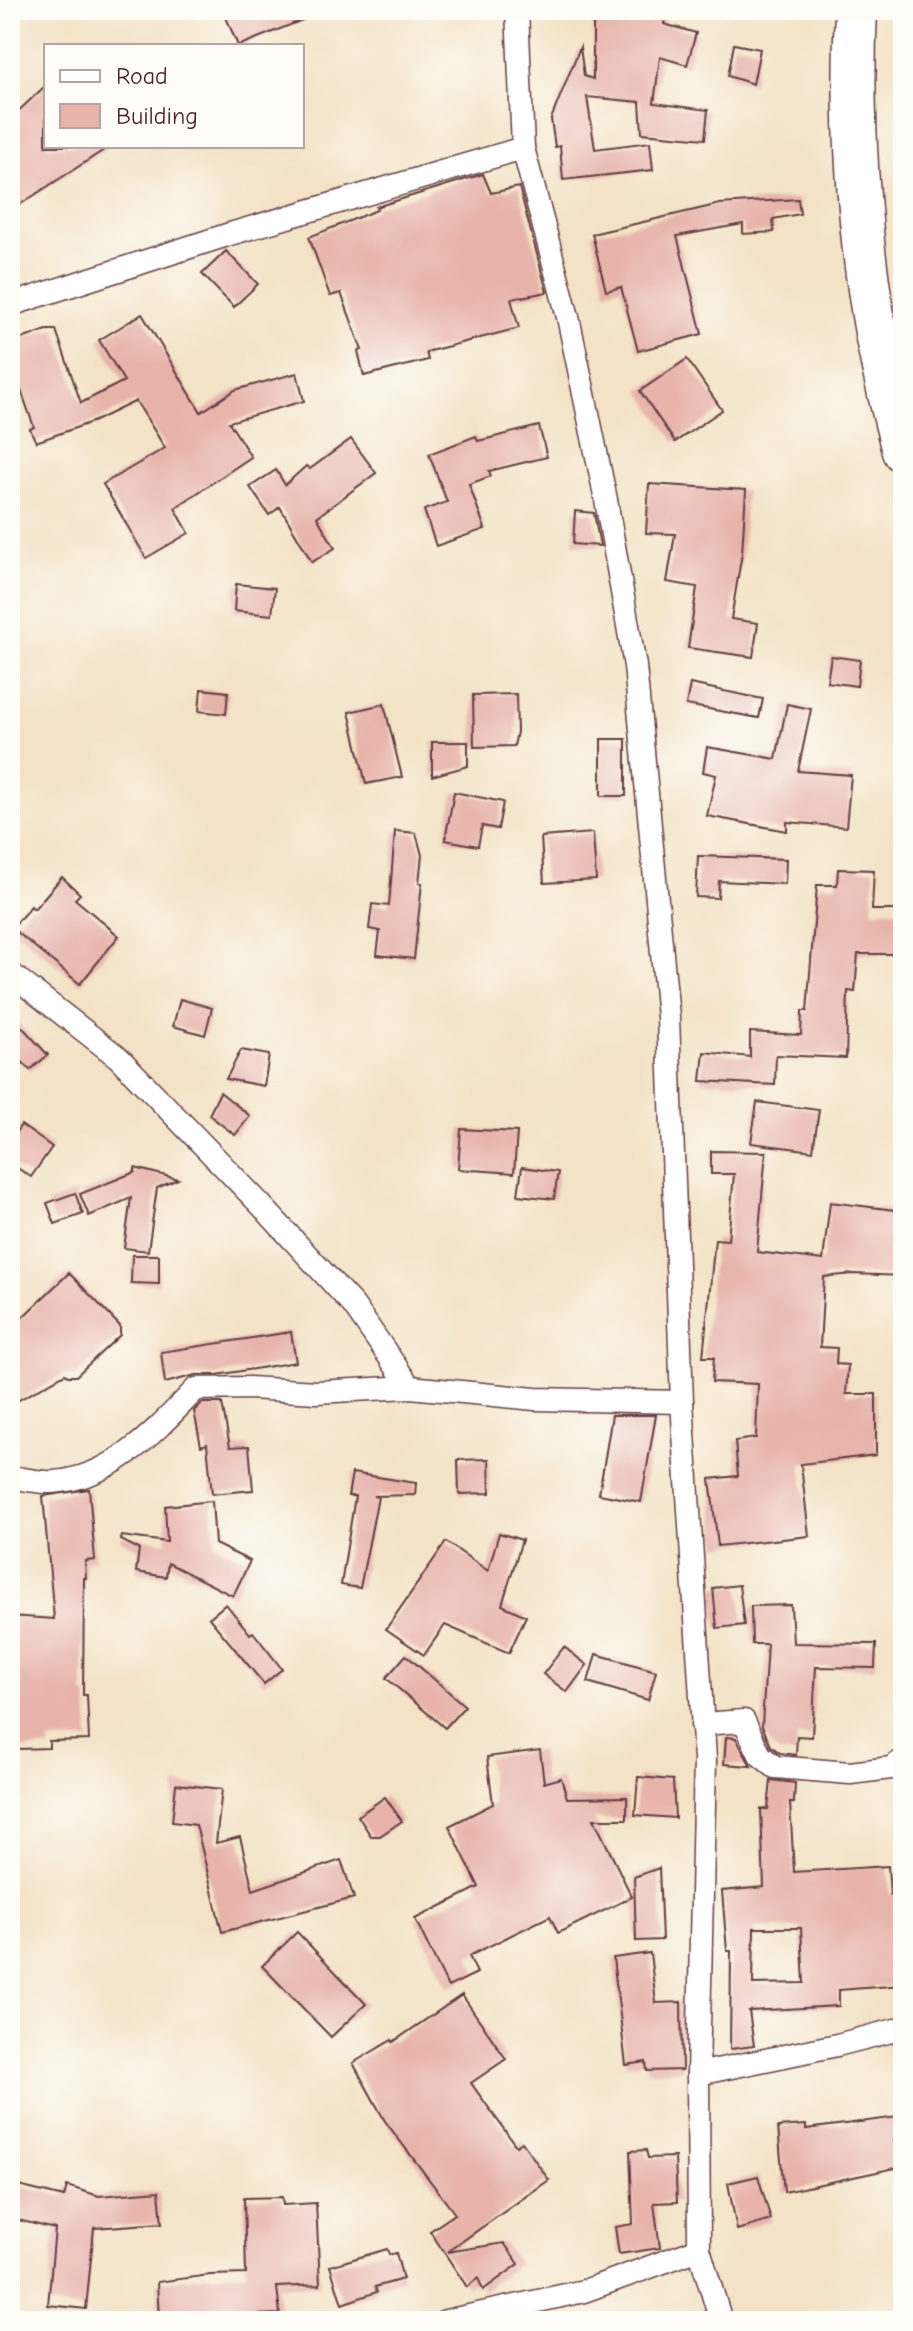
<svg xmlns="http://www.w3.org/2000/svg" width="913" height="2331" font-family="'Comic Neue',sans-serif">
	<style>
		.building { fill: #e7b3aa; fill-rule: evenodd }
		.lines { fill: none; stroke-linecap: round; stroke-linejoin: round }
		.street-casing { stroke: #633c42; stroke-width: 25 }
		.highway-casing { stroke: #633c42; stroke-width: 45 }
		.street { stroke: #fff; stroke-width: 22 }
		.highway { stroke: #fff; stroke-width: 42 }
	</style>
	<rect width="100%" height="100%" fill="#fdfcf7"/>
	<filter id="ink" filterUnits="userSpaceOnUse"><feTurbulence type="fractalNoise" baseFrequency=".0125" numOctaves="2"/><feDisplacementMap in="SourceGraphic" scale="16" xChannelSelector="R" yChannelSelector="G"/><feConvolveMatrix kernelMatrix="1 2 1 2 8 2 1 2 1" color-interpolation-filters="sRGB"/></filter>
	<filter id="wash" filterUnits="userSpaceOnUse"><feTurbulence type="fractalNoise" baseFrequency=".006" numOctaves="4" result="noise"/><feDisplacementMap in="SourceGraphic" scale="32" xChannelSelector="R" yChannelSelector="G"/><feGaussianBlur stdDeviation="1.8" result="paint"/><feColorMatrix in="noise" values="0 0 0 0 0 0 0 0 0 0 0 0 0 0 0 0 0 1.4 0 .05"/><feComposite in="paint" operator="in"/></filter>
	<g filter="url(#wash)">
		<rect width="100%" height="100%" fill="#f3e2c5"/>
		<g id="blocks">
			<g class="building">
				<path d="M223,10h101l1,1 -87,35z"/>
				<path d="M593,10h73l-2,14 32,9 -9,32 -27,-8 -6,46 54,7 -3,29 -63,-6 -2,-31 -53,-5 8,52 55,-7 3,28 -90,10 -3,-34 -5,1 -4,-28 29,-72 4,29 9,3z"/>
				<path d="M734,44l26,5 -7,35 -25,-8z"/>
				<path d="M46,85v61h64l-100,65v-92z"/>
				<path d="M483,174l8,19 28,-6 28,105 -36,7 8,29 -93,24 2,8 -64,16 -6,-25 4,-1 -21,-57 -11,3 -21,-59 68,-27 -1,-3z"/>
				<path d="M798,199l2,15 -27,5 1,13 -31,2v-10l-66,12 25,98 -64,17 -17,-64 -15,4 -14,-57 128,-30z"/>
				<path d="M226,251l32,33 -24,23 -32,-33z"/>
				<path d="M142,314l59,98 34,-22 62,-17 7,28 -75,21 22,35 -76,51 14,25 -43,25 -43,-74 62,-36 -29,-47 -41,20 -59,21 -6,-13 4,-2 -24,-68v-16l37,-13h9l25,73 43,-22 -25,-41z"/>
				<path d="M687,359l35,51 -47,32 -35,-51z"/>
				<path d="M539,426l8,31 -58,14 2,5 -22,8 16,45 -49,17 -12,-36 23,-8 -18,-48 47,-18 2,5z"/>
				<path d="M351,439l25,34 -59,44 18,31 -23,14 -32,-55 -11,8 -19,-28 26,-17 9,15 21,-19 4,3z"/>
				<path d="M649,484l97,6 -4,63 -11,66 27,4 -5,34 -65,-9 9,-61 -30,-5 8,-48 -29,-1z"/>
				<path d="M575,511l19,2 6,33 -27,-2z"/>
				<path d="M236,584l39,4 -3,27 -38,-4z"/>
				<path d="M831,656l29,4 -3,26 -30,-4z"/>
				<path d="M690,684l73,15 -4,19 -73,-13z"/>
				<path d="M201,689l27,3 -2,22 -27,-3z"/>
				<path d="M516,694l1,38 -3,14 -40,1 -1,-52z"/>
				<path d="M384,704l18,73 -36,7 -17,-72z"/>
				<path d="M787,704l24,5 -13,62 53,4 -5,52 -59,-5v9l-80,-15 9,-41 -13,-3 4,-25 69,12z"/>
				<rect x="601" y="739" width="25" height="57"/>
				<path d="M432,742h36v24l-36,10z"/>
				<path d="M454,792l49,10 -5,27 -16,-3 -4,20 -33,-6z"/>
				<path d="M395,831l21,2 6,22 -3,28h3l-8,76 -37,-4 3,-24 -11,-2 3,-25 17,2z"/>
				<path d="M593,833l3,47 -52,3 -3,-46z"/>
				<path d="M698,856l88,3 -1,25 -66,-3 -1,17 -22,-1z"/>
				<path d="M838,869l36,1 -2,40h31v44h-45l-3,38 -7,-1 -2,67 -70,-3 -1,30 -74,-4 3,-29 46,5v-25l51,3 1,-24h5l10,-126h20z"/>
				<path d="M62,877l18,17 -5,5 44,37 -39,48 -68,-56 19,-22 3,3z"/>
				<path d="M180,999l32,9 -7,27 -32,-9z"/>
				<path d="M10,1014l38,41 -18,15 -20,-22z"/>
				<path d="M241,1050l28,5 -5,31 -38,-7z"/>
				<path d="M220,1092l30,24 -15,19 -26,-20z"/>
				<path d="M757,1102l62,8 -6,41 -62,-8z"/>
				<path d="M21,1125l31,22 -21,30 -21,-14v-22z"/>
				<path d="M461,1129l56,3 -3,41 -56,-4z"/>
				<path d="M711,1151l55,1 -9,100 66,8 7,-58 73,9v65l-50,-2 -29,3 -4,70 17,1 -1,16 12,1 -2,29h30v61l-75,9 8,72 -91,10 -8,-67 28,-3 -3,-35 21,-3 2,-54 -46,-2 2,-25h-11l12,-118 13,1 6,-66h-23z"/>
				<path d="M522,1167l36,5 -4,27 -36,-4z"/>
				<path d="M135,1168l43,11 -21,9 -9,63 -24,-3 7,-50 -42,18 -9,-22 55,-22z"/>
				<path d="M75,1193l8,21 -28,10 -8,-21z"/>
				<path d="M132,1255h27v29l-28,-1z"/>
				<path d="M69,1273l51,53v9l-44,41h-8l-3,-2 -55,31v-76z"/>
				<path d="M291,1332l5,30 -79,13h-21l-31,8 -4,-31z"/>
				<path d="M202,1403h20l8,44 19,-1 4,44 -41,4 -5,-50 -6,2 -7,-35z"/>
				<path d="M612,1415h44l-15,87 -42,-8z"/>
				<path d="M489,1459l1,34 -31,1 -1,-34z"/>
				<path d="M352,1473l64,10 -1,12 -42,1 5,1 -18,91 -19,-3 14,-89h-7z"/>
				<path d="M89,1489l6,71 -10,1 1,17h-2l-1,117h4l2,45 -40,1v7l-31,1v-9h-8v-124l44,3 -11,-123z"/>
				<path d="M212,1501l3,43 35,17 -17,35 -65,-33 -2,14 -30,-5 3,-23 -18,-9 1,-4 45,6 -2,-36z"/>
				<path d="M499,1533l23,7 -20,65 24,11 -17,37 -64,-28 -21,30 -38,-26 60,-87 42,29z"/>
				<path d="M739,1585l5,40 -27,3 -4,-40z"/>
				<path d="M226,1604l24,30 3,-2 29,37 -18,15 -55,-66z"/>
				<path d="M791,1605l2,38 83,1 -1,24 -59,-1 -4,70 -15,-1 -1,19 -16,-2 -9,-7 -9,-20 5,-82h-15l-1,-38z"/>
				<path d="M564,1647l23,18 -20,27 -24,-18z"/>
				<path d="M596,1654l60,17 -8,29 -60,-18z"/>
				<path d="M406,1655l59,51 -20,22 -59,-50z"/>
				<path d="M726,1737l10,1 15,28 -27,-2z"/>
				<path d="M540,1750l4,33 17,-5 6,20 60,-1v22h-33l38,78 -74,36 -8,-17 -81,40 8,17 -29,14 -33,-68 64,-32 -30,-61 44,-22 -6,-47z"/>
				<path d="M638,1777l35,3 2,38 -40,-3z"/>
				<path d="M771,1780l24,3 -1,20h-4l4,69 94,-6 2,29 10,-1 3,91 -64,5v16l-90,5 5,35 -24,3 1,-98h-4l-5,-60 42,-4 -3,-78h7zM754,1928h47l3,55 -51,1z"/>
				<path d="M176,1784l46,5 -6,54 24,-6 13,53 88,-30 13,38 -132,34 -26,-107 -24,-3z"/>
				<path d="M385,1797l17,24 -22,15h-9l-13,-20z"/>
				<path d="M659,1868l3,72 -26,1 -2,-64z"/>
				<path d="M297,1932l69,72 -35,33 -69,-71z"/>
				<path d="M650,1953l6,50 25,-1 1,68 -35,1 -1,-9 -20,3 -13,-107z"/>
				<path d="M462,1995l44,64 -35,24 45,63 6,-4 27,38 -102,72 57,-9 15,21 -36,26 -5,-12 -11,9 -37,-56 25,-17 -70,-93 -32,-58 39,-23 1,2z"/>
				<path d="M898,2117l3,21 -7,1 6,28 -116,25 -6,-65 28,-2v4z"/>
				<path d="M646,2150l2,8 27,-1 2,45 -23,1 6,45 -41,6 -4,-27 18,-3 -3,-73z"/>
				<path d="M758,2176l13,44 -34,10 -9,-47z"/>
				<path d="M10,2184l54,13 3,-11 32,10 60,-5 3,32 -68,5 -8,81 -38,-4 7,-76 -45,-11z"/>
				<path d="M282,2197l1,8 33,-2 4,82 -43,2 3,27 -121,4 -2,-36 53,-7 36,-1 -2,-76z"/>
				<path d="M387,2249l2,6 7,-2 7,26 -28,8 2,5 -35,12 -12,-38z"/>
			</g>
		</g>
	</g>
	<g filter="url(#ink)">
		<use href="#blocks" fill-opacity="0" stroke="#633c42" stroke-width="2"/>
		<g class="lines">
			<g class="street-casing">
				<g id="street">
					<path d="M517,10l6,138 45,169 38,183 29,166 33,351 14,385 23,357 -7,315 1,175 22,72"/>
					<path d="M10,305l220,-71 293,-86"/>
					<path d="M10,973l109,85 142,147 93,101 56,81"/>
					<path d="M10,1477c14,2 30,6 43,5 61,-4 103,-52 143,-93l53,-1 67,4 94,-5 125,12 147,3"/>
					<path d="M702,1724l42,-3 16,34 15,12 75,6 41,-5 12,-8"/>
					<path d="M698,2074l139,-29 66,-17"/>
					<path d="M446,2321l138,-30 115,-42"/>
				</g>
			</g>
			<g class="highway-casing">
				<path id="highway" d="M856,10c-5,104 2,226 21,328 7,38 17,76 26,113"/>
			</g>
			<use href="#street" class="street"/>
			<use href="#highway" class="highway"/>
		</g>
	</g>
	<rect width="913" height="2331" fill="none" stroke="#fdfcf7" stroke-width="40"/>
	<rect x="44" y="44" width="260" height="104" fill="#fdfcf7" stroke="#b5a4a5" stroke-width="2"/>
	<rect x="60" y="70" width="40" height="12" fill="#ffffff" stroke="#b5a4a5" stroke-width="2"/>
	<text x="116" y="84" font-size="24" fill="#4a1f2b">Road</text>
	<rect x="60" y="104" width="40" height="24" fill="#e7b3aa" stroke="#b5a4a5" stroke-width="2"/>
	<text x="116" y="124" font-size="24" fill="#4a1f2b">Building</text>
</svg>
